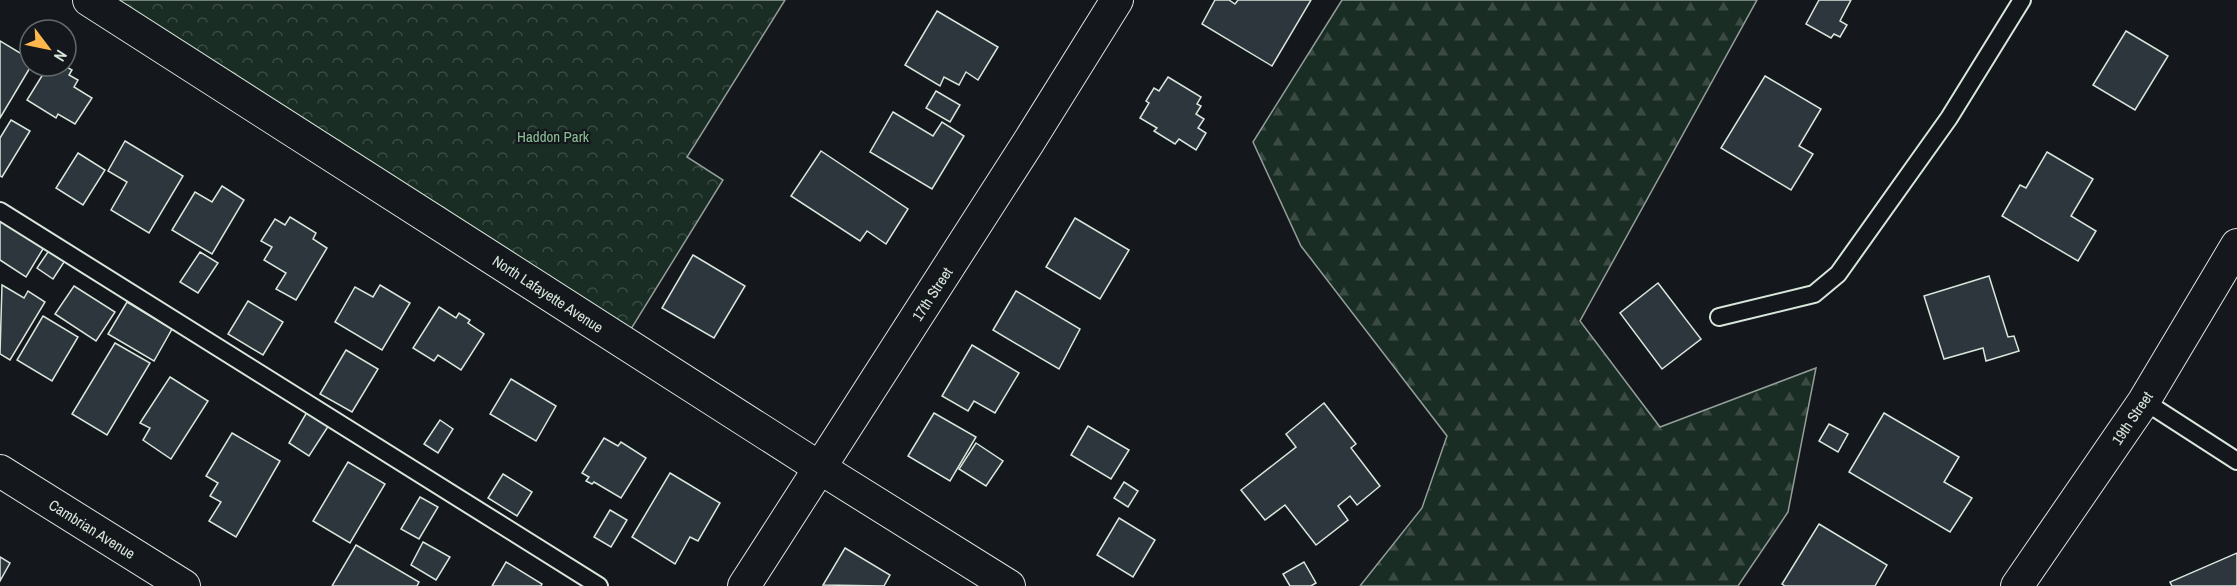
<svg xmlns="http://www.w3.org/2000/svg" width="2237" height="586" font-family="'Archivo Narrow',sans-serif">
	<style>
		.forest { fill: url(#forest-firs); stroke: #939e99; stroke-width: 1.5 }
		.park { fill: url(#park-crowns); stroke: #939e99; stroke-width: 1.5 }
		.building { fill: #2c363c; stroke: #d8e6dc; stroke-width: 1.5 }
		.lines { fill: none; stroke-linecap: round; stroke-linejoin: round }
		.service-casing { stroke: #d8e6dc; stroke-width: 20 }
		.minor-casing { stroke: #d8e6dc; stroke-width: 34 }
		.service { stroke: #14181c; stroke-width: 16 }
		.minor { stroke: #14181c; stroke-width: 32 }
		.labels { text-anchor: middle; dominant-baseline: central; stroke-width: 4.5; stroke-linejoin: round; paint-order: stroke }
		.park-label { font-size: 15px; fill: #8ac095; stroke: #14181c }
		.street-label { font-size: 15px; fill: #d8e6dc; stroke: #14181c }
	</style>
	<defs>
		<pattern id="forest-firs" width="22" height="20" patternUnits="userSpaceOnUse" patternTransform="scale(1.5)"><rect width="22" height="20" fill="#1a2d24"/><path d="M5 1l3.5 6h-7zM16 11l3.5 6h-7z" fill="#3b4b43"/></pattern>
		<pattern id="park-crowns" width="20" height="18" patternUnits="userSpaceOnUse" patternTransform="scale(1.5)"><rect width="20" height="18" fill="#1a2d24"/><path d="M2 6a3 3 0 1 1 6 0M12 15a3 3 0 1 1 6 0" fill="none" stroke="#3b4b43"/></pattern>
	</defs>
	<rect width="100%" height="100%" fill="#14181c"/>
	<path class="forest" d="M1342,0h415l-177,321 80,106 156,-59 -28,144 -50,74h-378l62,-78 25,-72 -146,-190 -48,-104z"/>
	<path class="park" d="M89,0h696l-98,157 36,23 -100,162z"/>
	<g class="building">
		<path d="M1215,0h14l6,4 3,-4h73l-39,66 -70,-42z"/>
		<path d="M1819,0h32l-11,21 7,4 -7,12 -6,-3 -3,4 -25,-14z"/>
		<path d="M937,11l61,36 -20,33 -12,-8 -7,13 -15,-8 -4,9 -35,-21z"/>
		<path d="M2126,31l42,25 -33,54 -42,-25z"/>
		<path d="M0,41l30,18 1,7 -31,52z"/>
		<path d="M48,66h17l7,4 -3,5 9,5 -4,7 18,11 -17,26 -17,-10 -2,4 -29,-18z"/>
		<path d="M1765,76l56,33 -22,37 14,8 -22,36 -70,-42z"/>
		<path d="M1168,77l33,20 -4,7 4,2 -5,8 8,5 -6,9 8,5 -10,17 -17,-11 -4,5 -21,-13 3,-3 -17,-10 9,-15 -3,-2 8,-13 5,3z"/>
		<path d="M936,91l24,14 -10,17 -24,-14z"/>
		<path d="M893,112l40,24 9,-14 22,14 -32,53 -62,-37z"/>
		<path d="M11,120l19,11 -28,46 -2,-1v-38z"/>
		<path d="M125,141l58,35 -34,57 -38,-23 16,-28 -19,-11z"/>
		<path d="M821,151l87,58 -22,35 -19,-13 -7,10 -69,-45z"/>
		<path d="M2047,152l46,27 -22,37 25,15 -18,30 -76,-45 18,-31 6,3z"/>
		<path d="M78,153l27,17 -22,35 -27,-17z"/>
		<path d="M222,186l22,14 -32,54 -40,-24 23,-38 17,10z"/>
		<path d="M0,215l46,29 -20,33 -26,-17z"/>
		<path d="M290,217l26,16 -3,6 14,9 -31,52 -20,-11 10,-16 -22,-13 8,-13 -11,-6 14,-22 10,6z"/>
		<path d="M1075,218l54,32 -29,49 -54,-32z"/>
		<path d="M52,246l16,10 -15,23 -16,-11z"/>
		<path d="M200,252l18,11 -20,30 -18,-11z"/>
		<path d="M693,255l52,31 -31,52 -52,-30z"/>
		<path d="M1989,276l19,61 6,-1 5,15 -33,10 -3,-13 -39,11 -20,-63z"/>
		<path d="M1658,283l43,56 -39,30 -42,-56z"/>
		<path d="M2,285l22,13 4,-7 17,11 -35,58 -10,-6z"/>
		<path d="M380,285l30,18 -28,47 -47,-28 20,-35 18,10z"/>
		<path d="M74,286l41,26 -19,29 -41,-27z"/>
		<path d="M1016,291l64,38 -21,40 -66,-39z"/>
		<path d="M248,301l35,21 -20,33 -35,-21z"/>
		<path d="M127,302l45,27 -18,32 -46,-27z"/>
		<path d="M439,307l17,11 3,-5 11,7 -2,3 16,11 -23,36 -23,-15 -4,6 -21,-13z"/>
		<path d="M43,316l35,21 -26,44 -35,-21z"/>
		<path d="M115,343l35,20 -43,72 -35,-21z"/>
		<path d="M972,345l47,28 -24,40 -21,-12 -6,10 -26,-15z"/>
		<path d="M346,350l32,19 -26,43 -32,-18z"/>
		<path d="M170,377l38,24 -37,58 -28,-19 7,-12 -10,-5z"/>
		<path d="M511,379l45,27 -20,35 -46,-27z"/>
		<path d="M1324,403l32,41 -5,4 29,38 -23,19 -7,-9 -12,10 10,14 -32,25 -31,-40 -20,15 -24,-30 55,-43 -10,-13z"/>
		<path d="M307,412l22,13 -20,31 -20,-13z"/>
		<path d="M934,413l42,24 -26,44 -42,-25z"/>
		<path d="M1884,413l75,44 -15,25 28,16 -22,34 -101,-60z"/>
		<path d="M440,420l13,9 -15,24 -14,-9z"/>
		<path d="M1829,424l19,10 -10,18 -19,-11z"/>
		<path d="M1088,426l41,24 -18,29 -40,-24z"/>
		<path d="M232,433l48,28 -44,76 -27,-16 12,-19 -11,-6 8,-13 -12,-7z"/>
		<path d="M604,438l14,8 3,-4 25,16 -25,40 -27,-16 -2,2 -6,-3 3,-4 -7,-4z"/>
		<path d="M976,443l27,18 -17,25 -27,-17z"/>
		<path d="M348,462l37,22 -35,59 -37,-22z"/>
		<path d="M670,473l50,30 -22,38 -8,-4 -15,27 -43,-27z"/>
		<path d="M503,474l29,18 -15,24 -29,-18z"/>
		<path d="M1124,482l14,9 -10,16 -14,-9z"/>
		<path d="M420,497l18,10 -19,32 -18,-10z"/>
		<path d="M610,510l17,10 -16,27 -17,-10z"/>
		<path d="M1119,518l36,22 -22,37 -36,-22z"/>
		<path d="M1819,524l68,41 -12,21h-90l-3,-2z"/>
		<path d="M423,542l27,15 -14,23 -25,-15z"/>
		<path d="M356,545l63,37 -2,4h-85z"/>
		<path d="M845,548l45,27 -6,11 -61,-1z"/>
		<path d="M2237,553v33h-65l-2,-4z"/>
		<path d="M0,557l10,6 -10,18z"/>
		<path d="M506,562l36,22 -1,2h-49z"/>
		<path d="M1304,562l12,21 -5,3h-21l-7,-12z"/>
	</g>
	<g class="lines">
		<g class="service-casing">
			<g id="service">
				<path d="M0,211l599,375"/>
				<path d="M1719,317l95,-23 24,-20 111,-156 73,-118"/>
				<path d="M2144,401l93,60"/>
			</g>
		</g>
		<g class="minor-casing">
			<g id="minor">
				<path d="M89,0l731,468 189,118"/>
				<path d="M0,471l184,115"/>
				<path d="M744,586l284,-443 89,-143"/>
				<path d="M2017,586l127,-185 93,-156"/>
			</g>
		</g>
		<use href="#service" class="service"/>
		<use href="#minor" class="minor"/>
	</g>
	<g class="labels">
		<g class="park-label">
			<text x="553" y="136">Haddon Park</text>
		</g>
		<g class="street-label">
			<text transform="translate(548 294) rotate(33)">North Lafayette Avenue</text>
			<text transform="translate(932 294) rotate(-57)">17th Street</text>
			<text transform="translate(2132 418) rotate(-56)">19th Street</text>
			<text transform="translate(92 529) rotate(32)">Cambrian Avenue</text>
		</g>
	</g>
	<g transform="translate(48 48) rotate(122)"><circle r="28" fill="#14181c" stroke="#626a69" stroke-width="1.5"/>
	<path d="M0-4.5L10 22L0 15L-10 22Z" fill="#ffb74d"/>
	<text y="-9" font-size="16" font-weight="bold" text-anchor="middle" fill="#d8e6dc">N</text>
	</g>
</svg>
